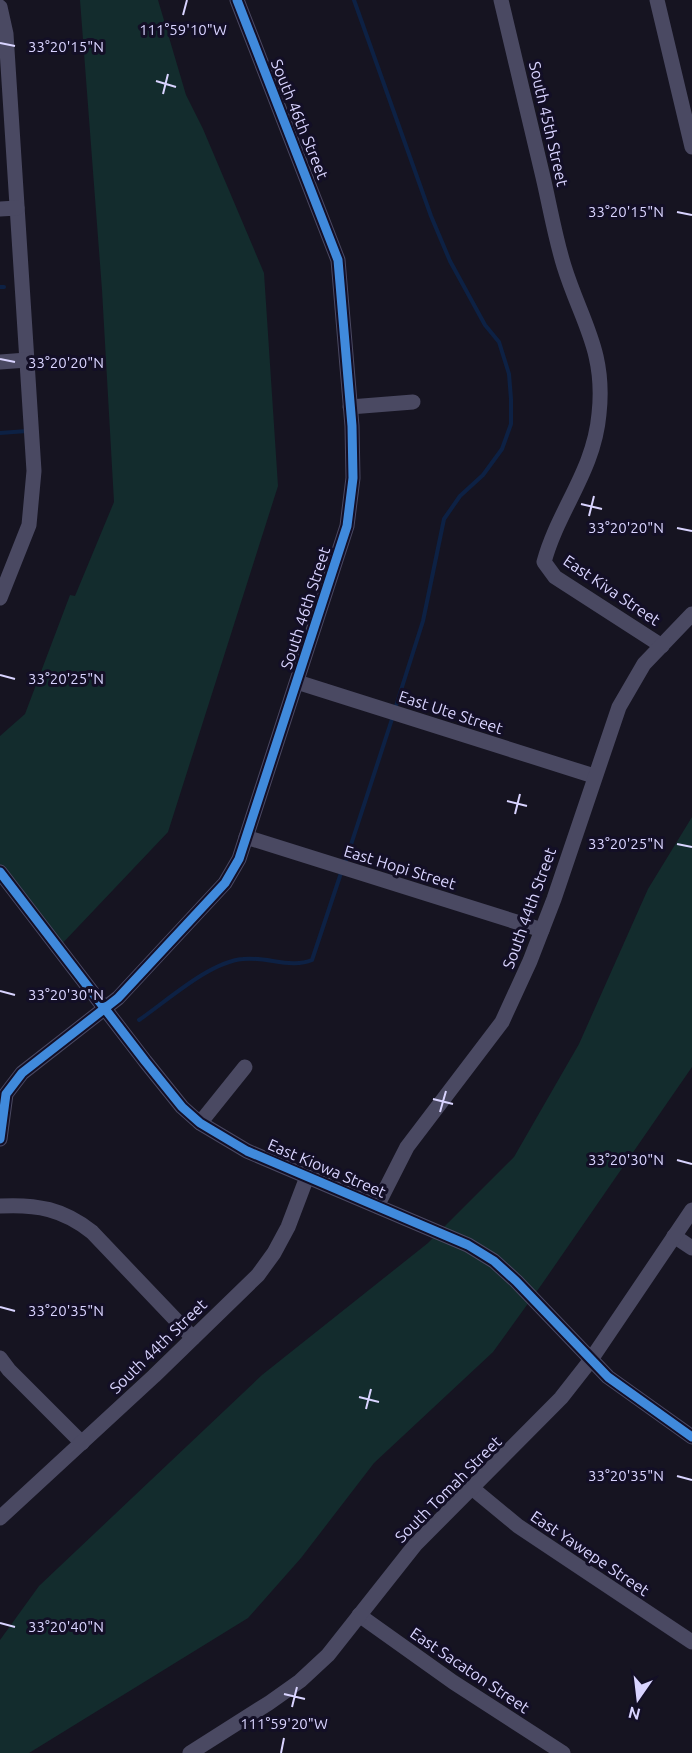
<svg xmlns="http://www.w3.org/2000/svg" width="692" height="1753" font-family="Ubuntu,sans-serif">
	<style>
		.green { fill: #132c2d }
		.lines { fill: none; stroke-linecap: round; stroke-linejoin: round }
		.stream { stroke: #0d2144; stroke-width: 4 }
		.street { stroke: #4a4962; stroke-width: 15 }
		.cycleway-casing { stroke: #130f26; stroke-width: 13 }
		.cycleway { stroke: #408adc; stroke-width: 9 }
		.ticks { fill: none; stroke: #d9d4ff; stroke-width: 2 }
		.labels { text-anchor: middle; dominant-baseline: central; stroke-width: 6; stroke-linejoin: round; paint-order: stroke }
		.street-label { font-size: 16px; fill: #d9d4ff; stroke: #130f26 }
		.ticks-label { font-size: 15px; text-anchor: middle; fill: #d9d4ff; stroke: #130f26; stroke-width: 6; stroke-linejoin: round; paint-order: stroke }
	</style>
	<rect width="100%" height="100%" fill="#161421"/>
	<g class="green">
		<path d="M80,0h78l28,95 17,34 61,144 14,213 -110,346 -110,116 -58,-76v-136l25,-22 45,-119 5,1 39,-94 -12,-212z"/>
		<path d="M692,817v250l-150,217 -49,68 -119,111 -73,95 -53,60 -219,135h-29v-113l39,-54 223,-211 166,-132 86,-86 65,-113 69,-155z"/>
	</g>
	<g class="lines">
		<g class="stream">
			<path d="M354,0l77,216 19,45 35,64 14,17 10,32 2,25v25l-9,25 -19,26 -23,21 -16,23 -21,102 -28,88"/>
			<path d="M0,287h4"/>
			<path d="M0,433l27,-2"/>
			<path d="M345,863l48,-147"/>
			<path d="M139,1020c28,-19 70,-58 104,-61 23,-3 48,10 69,1l30,-90"/>
		</g>
		<g class="street">
			<path d="M501,0c14,59 28,118 42,177 7,30 12,60 21,89 17,55 42,85 35,148 -5,57 -41,96 -55,148l11,15 107,69"/>
			<path d="M657,0l35,147"/>
			<path d="M0,7l6,27 28,437 -5,54 -29,73"/>
			<path d="M0,209l17,-1"/>
			<path d="M0,362l27,-2"/>
			<path d="M350,407l63,-5"/>
			<path d="M297,682l297,94"/>
			<path d="M246,837l296,93"/>
			<path d="M0,872l145,189 37,46 18,16 47,28 221,94 26,16 22,20 92,96 84,60"/>
			<path d="M200,1123l45,-56"/>
			<path d="M0,1139l6,-45 16,-21 96,-75 107,-115 14,-24 108,-333 6,-48 -1,-52 -14,-166 -101,-260"/>
			<path d="M0,1206c37,-2 63,3 92,26l101,106"/>
			<path d="M377,1206l30,-59 95,-125 28,-61 24,-62 65,-192 25,-43 48,-50"/>
			<path d="M674,1236l18,12"/>
			<path d="M0,1358l9,12 73,73"/>
			<path d="M472,1488l46,38 174,116"/>
			<path d="M0,1518l154,-142 104,-101 16,-22 14,-26 19,-50"/>
			<path d="M359,1615l94,67 110,71"/>
			<path d="M190,1753l79,-50 31,-22 28,-26 87,-110 146,-147 29,-37 102,-151"/>
		</g>
		<g class="cycleway-casing">
			<g id="cycleway">
				<path d="M0,872l145,189 37,46 18,16 47,28 221,94 26,16 22,20 92,96 84,60"/>
				<path d="M0,1139l6,-45 16,-21 96,-75 107,-115 14,-24 108,-333 6,-48 -1,-52 -14,-166 -101,-260"/>
			</g>
		</g>
		<use href="#cycleway" class="cycleway"/>
	</g>
	<path class="ticks" d="M183,15l4,-15M0,43l15,3M156,81l20,6M163,94l5,-20M677,212l15,3M0,359l15,3M581,504l21,5M589,516l5,-20M677,528l15,3M0,675l15,4M507,801l20,5M515,814l5,-20M677,844l15,3M0,991l15,4M433,1099l20,5M440,1112l6,-21M677,1160l15,4M0,1307l15,4M359,1397l20,5M366,1409l5,-20M677,1476l15,4M0,1623l15,4M284,1694l21,5M292,1707l5,-20M281,1753l3,-15"/>
	<g class="labels">
		<g class="street-label">
			<text transform="translate(300 119) rotate(68)">South 46th Street</text>
			<text transform="translate(549 124) rotate(77)">South 45th Street</text>
			<text transform="translate(612 590) rotate(34)">East Kiva Street</text>
			<text transform="translate(305 608) rotate(-72)">South 46th Street</text>
			<text transform="translate(451 712) rotate(18)">East Ute Street</text>
			<text transform="translate(400 867) rotate(17)">East Hopi Street</text>
			<text transform="translate(529 908) rotate(-70)">South 44th Street</text>
			<text transform="translate(327 1168) rotate(23)">East Kiowa Street</text>
			<text transform="translate(158 1346) rotate(-44)">South 44th Street</text>
			<text transform="translate(448 1489) rotate(-45)">South Tomah Street</text>
			<text transform="translate(590 1553) rotate(34)">East Yawepe Street</text>
			<text transform="translate(470 1670) rotate(34)">East Sacaton Street</text>
		</g>
	</g>
	<g class="ticks-label">
		<text x="183" y="35">111°59'10"W</text>
		<text x="66" y="52">33°20'15"N</text>
		<text x="626" y="217">33°20'15"N</text>
		<text x="66" y="368">33°20'20"N</text>
		<text x="626" y="533">33°20'20"N</text>
		<text x="66" y="684">33°20'25"N</text>
		<text x="626" y="849">33°20'25"N</text>
		<text x="66" y="1000">33°20'30"N</text>
		<text x="626" y="1165">33°20'30"N</text>
		<text x="66" y="1316">33°20'35"N</text>
		<text x="626" y="1481">33°20'35"N</text>
		<text x="66" y="1632">33°20'40"N</text>
		<text x="284" y="1729">111°59'20"W</text>
	</g>
	<g transform="translate(638 1699) rotate(194)" stroke="#130f26" stroke-width="4.5" paint-order="stroke">
	<path d="M0-4.5L10 22L0 15L-10 22Z" fill="#d9d4ff"/>
	<text y="-9" font-size="16" font-weight="bold" text-anchor="middle" fill="#d9d4ff">N</text>
	</g>
</svg>
